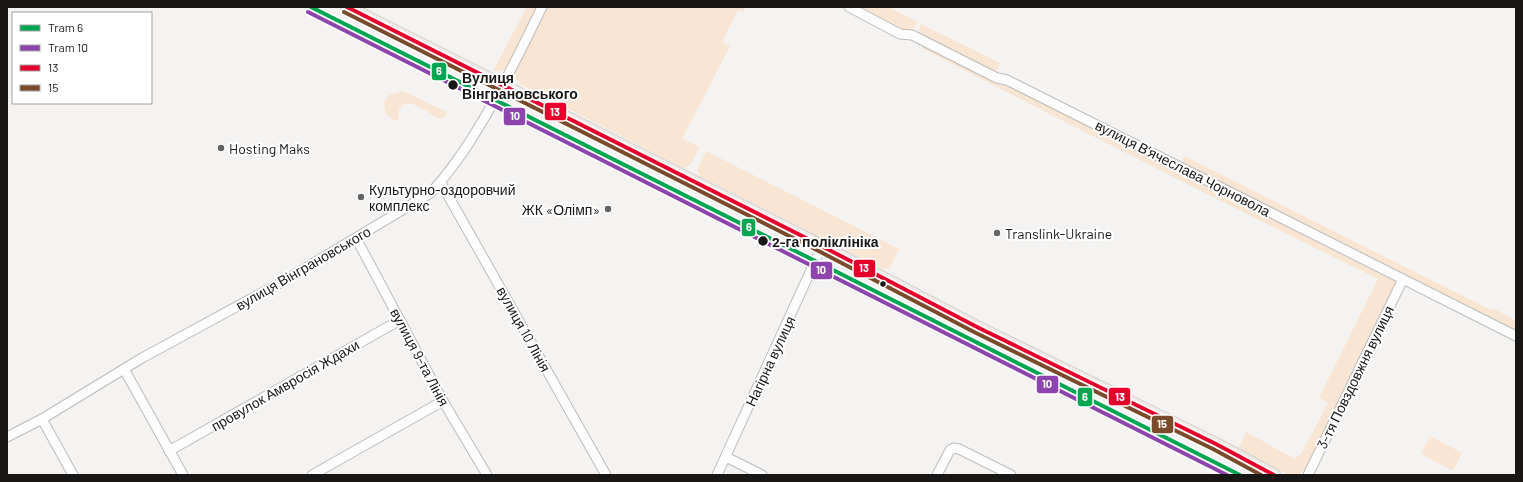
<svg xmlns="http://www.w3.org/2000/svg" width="1523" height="482" font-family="Barlow,sans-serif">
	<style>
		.green { fill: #f8e5d3 }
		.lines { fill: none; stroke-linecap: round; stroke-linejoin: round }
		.minor-casing { stroke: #bdbcba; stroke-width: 11 }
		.major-casing { stroke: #d1d1d0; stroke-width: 14 }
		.minor { stroke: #fefdfd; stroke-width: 9 }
		.major { stroke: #f2ebe5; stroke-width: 12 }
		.bus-1-casing { stroke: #fff; stroke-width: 7 }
		.bus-2-casing { stroke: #fff; stroke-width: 7 }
		.bus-1 { stroke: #e4002b; stroke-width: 4 }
		.bus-2 { stroke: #7a4b2a; stroke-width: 4 }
		.tram-1-casing { stroke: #fff; stroke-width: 7 }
		.tram-2-casing { stroke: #fff; stroke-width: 7 }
		.tram-1 { stroke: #00a651; stroke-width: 4 }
		.tram-2 { stroke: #8e44ad; stroke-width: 4 }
		.stop-dot { fill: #181716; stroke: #fff; stroke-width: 1.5 }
		.poi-dot { fill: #656463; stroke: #fff; stroke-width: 1.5 }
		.labels { text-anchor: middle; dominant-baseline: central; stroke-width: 4; stroke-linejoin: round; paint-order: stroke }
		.stop-label { font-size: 14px; font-weight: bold; fill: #181716; stroke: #fff; text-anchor: start }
		.poi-label { font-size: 14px; fill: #181716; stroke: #fff; text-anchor: start }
		.street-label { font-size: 14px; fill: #181716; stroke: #fff }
		.line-badge { stroke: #fff; stroke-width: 1.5 }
		.badge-label { font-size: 11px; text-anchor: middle; font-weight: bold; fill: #fff }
	</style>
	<rect width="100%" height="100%" fill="#f5f3f1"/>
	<g class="green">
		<path d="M527,7h13l-34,62 -4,2h-9z"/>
		<path d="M546,7h199l-2,5 -5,-2 -16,32 8,4 -48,93 17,8c-4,8 -6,21 -16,21l-163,-84 -5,-7v-5z"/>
		<path d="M860,7h28l30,15 -6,8 -7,1z"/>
		<path d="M921,24l79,39 -4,8 -3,2 -75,-39z"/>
		<path d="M924,45l77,37 394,198v9l-91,181 -5,5h-10l-51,-26 8,-17 49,27 7,-7 26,-49 -9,-5 59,-119c-153,-75 -305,-153 -457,-231z"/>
		<path d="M403,91l42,20 2,3 -2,3 -6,2c-9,-5 -34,-26 -40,-9 -1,3 0,6 0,9l-5,2 -8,-7 -2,-10 2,-5 3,-4z"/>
		<path d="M706,151l193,98 -9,19 -7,1 -184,-93 -2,-6z"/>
		<path d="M1184,156l307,154 2,-2 23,13v11l-333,-169v-3z"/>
		<path d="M1430,436l32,17 -9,18 -32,-17z"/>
	</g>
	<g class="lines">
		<g class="minor-casing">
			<g id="minor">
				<path d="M849,7l51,27 12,1 85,43 10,2 509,256"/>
				<path d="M441,183l165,292"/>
				<path d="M356,238l87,163 44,74"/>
				<path d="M124,369l59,106"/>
				<path d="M42,419l31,56"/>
				<path d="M7,437l35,-18 100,-61 140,-76 147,-88c13,-12 23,-27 34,-42 31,-46 55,-96 79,-145"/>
				<path d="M169,451l231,-131"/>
				<path d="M726,457l36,18"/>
				<path d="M312,475l131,-74"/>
				<path d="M717,475l105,-229"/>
				<path d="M937,475l13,-25 4,-2 5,1 52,26"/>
				<path d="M1308,475l95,-196"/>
			</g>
		</g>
		<g class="major-casing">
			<path id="major" d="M347,7l465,234 167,87 237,116 58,31"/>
		</g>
		<use href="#minor" class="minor"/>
		<use href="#major" class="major"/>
		<g class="bus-1-casing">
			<path id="bus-1" d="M347,7l465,234 167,87 237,116 58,31"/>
		</g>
		<g class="bus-2-casing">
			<path id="bus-2" d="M344,12l465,234 167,87 237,116 48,26"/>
		</g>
		<use href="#bus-1" class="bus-1"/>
		<use href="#bus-2" class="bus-2"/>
		<g class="tram-1-casing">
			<path id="tram-1" d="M311,7l929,468"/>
		</g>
		<g class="tram-2-casing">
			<path id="tram-2" d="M308,12l919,463"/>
		</g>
		<use href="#tram-1" class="tram-1"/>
		<use href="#tram-2" class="tram-2"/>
	</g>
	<g class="stop-dot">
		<circle cx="453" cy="85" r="5.5"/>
		<circle cx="763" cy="241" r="5.5"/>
		<circle cx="883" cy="284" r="3.5"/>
	</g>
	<g class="poi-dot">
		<circle cx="221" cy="148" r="4"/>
		<circle cx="361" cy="197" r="4"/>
		<circle cx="608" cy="209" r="4"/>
		<circle cx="997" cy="233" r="4"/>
	</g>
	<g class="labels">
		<g class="stop-label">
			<text x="462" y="77">Вулиця<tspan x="462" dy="16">Вінграновського</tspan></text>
			<text x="772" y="241">2-га поліклініка</text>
		</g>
		<g class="poi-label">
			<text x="229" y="148">Hosting Maks</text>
			<text x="369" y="189">Культурно-оздоровчий<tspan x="369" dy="16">комплекс</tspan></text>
			<text x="600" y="209" text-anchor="end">ЖК «Олімп»</text>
			<text x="1005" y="233">Translink-Ukraine</text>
		</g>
		<g class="street-label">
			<text transform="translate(1183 168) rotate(27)">вулиця Вʼячеслава Чорновола</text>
			<text transform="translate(303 268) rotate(-30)">вулиця Вінграновського</text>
			<text transform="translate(524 329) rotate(61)">вулиця 10 Лінія</text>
			<text transform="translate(420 357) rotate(62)">вулиця 9-та Лінія</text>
			<text transform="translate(770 361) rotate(-65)">Нагірна вулиця</text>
			<text transform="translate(1355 377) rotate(-64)">3-тя Повздовжня вулиця</text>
			<text transform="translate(285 385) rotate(-30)">провулок Амвросія Ждахи</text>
		</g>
	</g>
	<g class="line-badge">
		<rect x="431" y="62" width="16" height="19" rx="4" fill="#00a651"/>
		<rect x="544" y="102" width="23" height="19" rx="4" fill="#e4002b"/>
		<rect x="503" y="107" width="23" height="19" rx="4" fill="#8e44ad"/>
		<rect x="741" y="218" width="15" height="19" rx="4" fill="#00a651"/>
		<rect x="853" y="259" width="23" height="19" rx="4" fill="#e4002b"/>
		<rect x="810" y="261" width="23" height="19" rx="4" fill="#8e44ad"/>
		<rect x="1036" y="375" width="23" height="19" rx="4" fill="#8e44ad"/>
		<rect x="1108" y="387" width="23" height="19" rx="4" fill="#e4002b"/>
		<rect x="1077" y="387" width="16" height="20" rx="4" fill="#00a651"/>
		<rect x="1151" y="415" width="23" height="19" rx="4" fill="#7a4b2a"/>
	</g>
	<g class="badge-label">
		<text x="439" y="75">6</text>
		<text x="555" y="116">13</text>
		<text x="515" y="120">10</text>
		<text x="749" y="231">6</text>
		<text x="864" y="272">13</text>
		<text x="821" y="274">10</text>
		<text x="1047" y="388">10</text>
		<text x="1120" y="401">13</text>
		<text x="1085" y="401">6</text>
		<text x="1162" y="428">15</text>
	</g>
	<rect width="1523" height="482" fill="none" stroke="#181716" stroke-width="16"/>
	<rect x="12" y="12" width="140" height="92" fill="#ffffff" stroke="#a3a2a2"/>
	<rect x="20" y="25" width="20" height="6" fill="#00a651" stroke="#a3a2a2"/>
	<text x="48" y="32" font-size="12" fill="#181716">Tram 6</text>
	<rect x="20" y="45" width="20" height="6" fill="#8e44ad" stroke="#a3a2a2"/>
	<text x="48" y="52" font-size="12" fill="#181716">Tram 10</text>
	<rect x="20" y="65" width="20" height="6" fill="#e4002b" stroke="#a3a2a2"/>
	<text x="48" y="72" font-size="12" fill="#181716">13</text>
	<rect x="20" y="85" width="20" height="6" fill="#7a4b2a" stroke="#a3a2a2"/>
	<text x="48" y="92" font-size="12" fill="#181716">15</text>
</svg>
